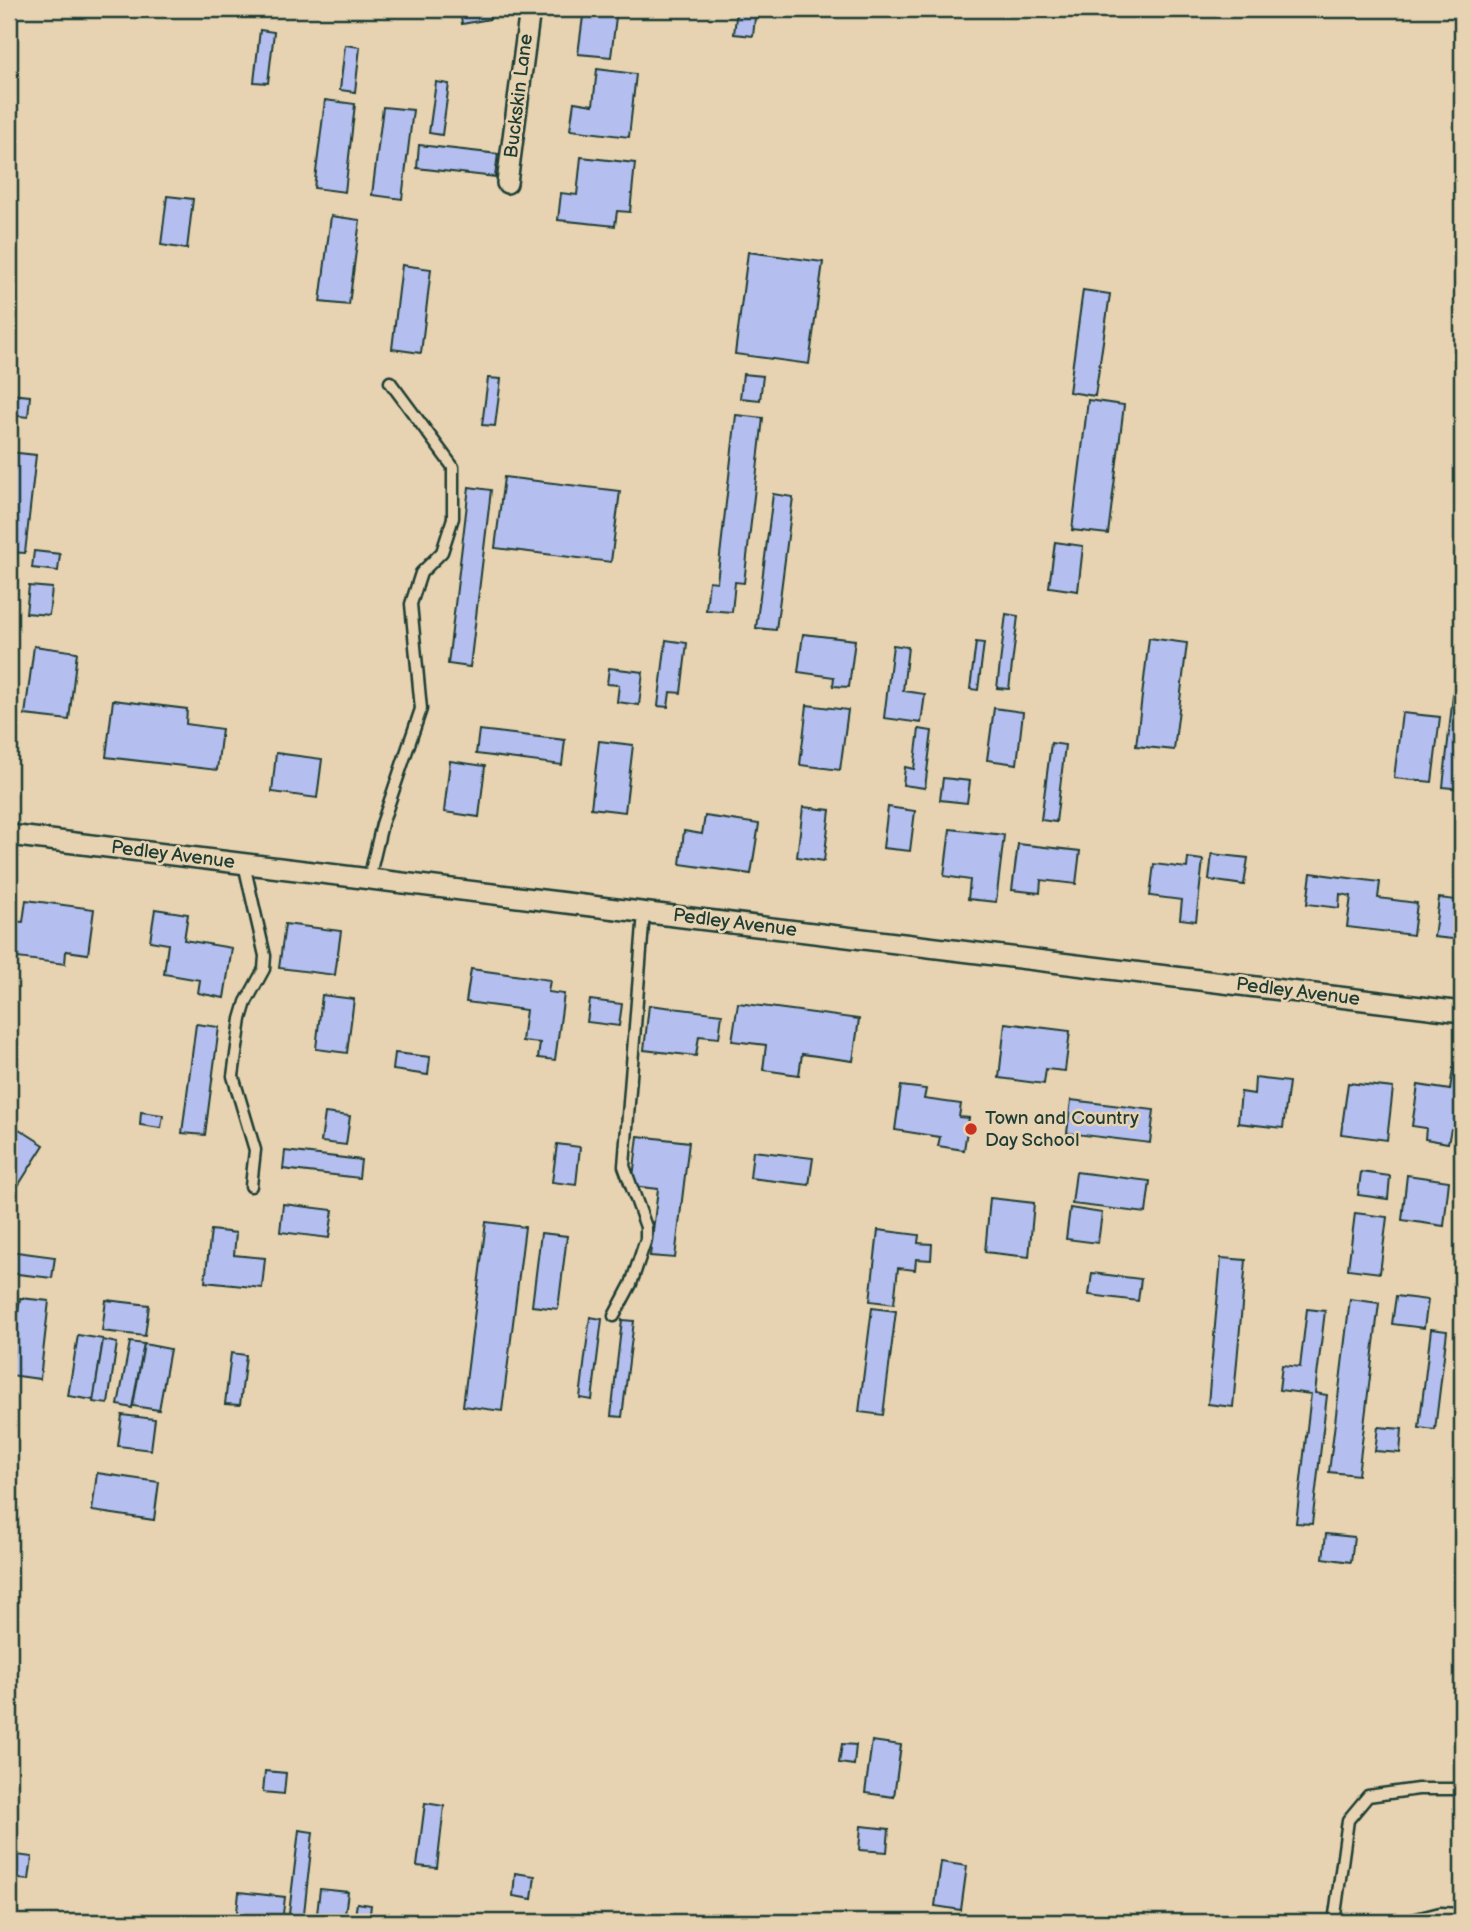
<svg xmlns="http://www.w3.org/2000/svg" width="1471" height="1931" font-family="'Balsamiq Sans',sans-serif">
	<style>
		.building { fill: #b4beef; stroke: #1f3d34; stroke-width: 2 }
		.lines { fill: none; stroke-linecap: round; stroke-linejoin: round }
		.lane-casing { stroke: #1f3d34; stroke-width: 15 }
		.street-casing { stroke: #1f3d34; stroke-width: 24 }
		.lane { stroke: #e7d3b1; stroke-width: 10 }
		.street { stroke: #e7d3b1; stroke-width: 19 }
		.poi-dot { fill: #c8321e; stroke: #e7d3b1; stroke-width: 2.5 }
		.labels { text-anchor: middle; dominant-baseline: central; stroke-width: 5; stroke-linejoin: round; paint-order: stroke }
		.street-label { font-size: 19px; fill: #1f3d34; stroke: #e7d3b1 }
		.poi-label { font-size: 19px; fill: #1f3d34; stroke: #e7d3b1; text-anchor: start }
	</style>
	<rect width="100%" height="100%" fill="#e7d3b1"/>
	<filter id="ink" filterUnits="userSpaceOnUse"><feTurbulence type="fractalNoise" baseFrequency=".0143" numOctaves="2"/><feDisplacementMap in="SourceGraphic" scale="14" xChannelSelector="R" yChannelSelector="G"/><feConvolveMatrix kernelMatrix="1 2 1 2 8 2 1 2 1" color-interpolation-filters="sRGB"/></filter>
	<g filter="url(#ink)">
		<g class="building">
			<path d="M460,9h29l1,10 -28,5z"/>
			<path d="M584,9h33l-6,48 -33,-3z"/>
			<path d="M737,9h19l-3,27 -19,-2z"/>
			<path d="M260,30l14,2 -6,51 -14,-1z"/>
			<path d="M345,45l15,2 -5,45 -15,-2z"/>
			<path d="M597,69l39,5 -7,63 -59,-7 4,-28 19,3z"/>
			<path d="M436,82l13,2 -7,51 -13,-2z"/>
			<path d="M325,100l30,4 -10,88 -31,-4z"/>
			<path d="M383,107l30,3 -11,89 -30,-4z"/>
			<path d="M419,145l79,9 -3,23 -78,-9z"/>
			<path d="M581,157l54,6 -5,49 -13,-1 -2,15 -57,-6 3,-27 16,2z"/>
			<path d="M167,196l26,3 -6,50 -26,-4z"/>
			<path d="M331,216l29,4 -11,85 -29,-3z"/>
			<path d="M748,252l75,10 -14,102 -74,-10z"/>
			<path d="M402,265l29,4 -10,84 -29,-4z"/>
			<path d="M1083,290l27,4 -15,102 -26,-4z"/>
			<path d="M743,374l20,2 -3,24 -20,-2z"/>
			<path d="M488,378l13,1 -6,47 -13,-1z"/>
			<path d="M9,394l21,2 -2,21 -19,-2z"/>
			<path d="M1088,400l36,5 -16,129 -36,-4z"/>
			<path d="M736,415l27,3 -19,165 -9,-1 -3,30 -26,-2 3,-29 8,1z"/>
			<path d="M9,452l27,3 -11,98 -16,-1z"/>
			<path d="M504,477l116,14 -9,71 -116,-14z"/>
			<path d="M469,487l22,3 -21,177 -22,-3z"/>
			<path d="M773,494l20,3 -17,133 -20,-2z"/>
			<path d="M1055,542l28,4 -5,45 -29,-4z"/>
			<path d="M34,551l26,3 -2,17 -26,-3z"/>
			<path d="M29,586l23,2 -3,27 -23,-2z"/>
			<path d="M1006,614l12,2 -9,73 -12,-1z"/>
			<path d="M803,634l52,6 -6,47 -16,-1 1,-9 -36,-5z"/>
			<path d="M1149,638l38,5 -13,107 -38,-4z"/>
			<path d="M666,640l21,3 -6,50 -11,-1 -2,15 -10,-1z"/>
			<path d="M976,642l8,1 -6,47 -8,-1z"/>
			<path d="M893,645l15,2 -5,44 22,3 -4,29 -37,-5z"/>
			<path d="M34,646l43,6 -8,68 -44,-5z"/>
			<path d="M1458,659l4,1v36l-9,-1z"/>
			<path d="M609,668l34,4 -4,33 -22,-3 2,-17 -12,-1z"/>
			<path d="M1454,686l8,1 -1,102 -18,-2z"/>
			<path d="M113,700l74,9 -1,15 36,5 -5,41 -111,-13z"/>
			<path d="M807,705l41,5 -8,60 -40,-5z"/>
			<path d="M994,708l29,4 -6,52 -30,-4z"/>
			<path d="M1402,713l38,4 -8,65 -38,-4z"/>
			<path d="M919,729l13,2 -7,57 -22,-3 2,-18 9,2z"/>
			<path d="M479,730l86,10 -3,25 -86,-11z"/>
			<path d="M599,741l34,4 -8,67 -34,-4z"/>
			<path d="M1051,743l14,2 -9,77 -15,-2z"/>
			<path d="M276,753l46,6 -5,39 -45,-6z"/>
			<path d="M450,761l35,5 -6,51 -35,-5z"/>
			<path d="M943,778l27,3 -3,22 -27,-3z"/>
			<path d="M803,807l27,3 -6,51 -27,-4z"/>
			<path d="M888,807l27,4 -5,40 -27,-3z"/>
			<path d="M705,816l54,8 -8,50 -71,-10 4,-33 18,3z"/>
			<path d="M950,829l54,6 -8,67 -28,-3 2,-19 -26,-4z"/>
			<path d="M1018,844l62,7 -4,33 -35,-4 -1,13 -28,-3z"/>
			<path d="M1212,854l36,4 -4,27 -35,-5z"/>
			<path d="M1188,858l15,2 -7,61 -16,-2 2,-19 -32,-4 4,-32 33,4z"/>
			<path d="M1311,873l69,9 -2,16 39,5 -4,32 -66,-8 4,-31 -11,-2 -1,14 -32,-4z"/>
			<path d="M1457,891l5,1v48l-28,-3 5,-39 17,2z"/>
			<path d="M26,900l68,9 -6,45 -22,-3 -1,13 -56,-7 3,-36 11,1z"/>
			<path d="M155,909l33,5 -4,26 48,8 -8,50 -26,-5 2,-13 -36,-6 4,-30 -18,-3z"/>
			<path d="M285,924l56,7 -6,44 -56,-7z"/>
			<path d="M471,969l79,11 -2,12 16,2 -9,66 -17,-2 2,-15 -18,-2 4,-31 -60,-8z"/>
			<path d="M322,995l32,4 -7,54 -31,-4z"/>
			<path d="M590,1000l32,4 -3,22 -32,-4z"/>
			<path d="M738,1003l121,16 -6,42 -51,-7 -3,21 -36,-5 3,-25 -34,-4z"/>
			<path d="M649,1005l73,9 -3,24 -20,-2 -3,20 -52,-6z"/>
			<path d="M1005,1023l65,8 -5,40 -19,-2 -2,15 -45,-6z"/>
			<path d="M196,1024l23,3 -14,108 -23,-2z"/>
			<path d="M395,1053l35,4 -2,18 -35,-5z"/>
			<path d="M1453,1068l9,1v61l-11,-1 -3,14 -23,-4 1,-11 -14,-2 6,-41 32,5z"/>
			<path d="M1255,1078l34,4 -6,46 -45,-5 3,-31 13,2z"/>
			<path d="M1348,1083l45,5 -6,52 -46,-6z"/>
			<path d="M901,1086l25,3 -2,10 37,5 -2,13 10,1 -5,32 -26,-4 2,-9 -45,-7z"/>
			<path d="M1071,1100l83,10 -4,33 -83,-10z"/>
			<path d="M141,1112l22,3 -2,13 -21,-3z"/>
			<path d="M325,1113l25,3 -4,29 -25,-3z"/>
			<path d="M19,1129l25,16 -35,55v-65l4,3z"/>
			<path d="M638,1136l51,6 -14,116 -25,-2 8,-67 -26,-3z"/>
			<path d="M557,1144l23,3 -4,38 -24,-3z"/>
			<path d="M285,1151l76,9 -2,18 -76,-9z"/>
			<path d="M753,1151l60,7 -4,27 -59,-7z"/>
			<path d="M1076,1172l74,9 -4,32 -74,-9z"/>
			<path d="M1361,1172l29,4 -2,23 -30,-4z"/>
			<path d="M1407,1175l42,6 -5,45 -42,-6z"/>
			<path d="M990,1198l44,5 -5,54 -44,-5z"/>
			<path d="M283,1204l50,6 -4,28 -49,-6z"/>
			<path d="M1070,1208l32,5 -4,30 -32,-4z"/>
			<path d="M1355,1213l32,4 -7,56 -32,-4z"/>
			<path d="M486,1222l39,5 -23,184 -39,-5z"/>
			<path d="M211,1230l25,3 -2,22 31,3 -3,30 -57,-6z"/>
			<path d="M878,1230l41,5 -1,8 14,1 -1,16 -15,-1 -1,11 -17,-2 -4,36 -24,-3z"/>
			<path d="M541,1233l26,3 -9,73 -26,-3z"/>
			<path d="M9,1251l46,6 -3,21 -43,-5z"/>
			<path d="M1221,1258l25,2 -13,147 -25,-3z"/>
			<path d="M1092,1273l49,6 -3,22 -49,-6z"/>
			<path d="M1396,1296l32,4 -4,28 -32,-4z"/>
			<path d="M20,1298l29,3 -9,78 -30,-4z"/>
			<path d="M1350,1299l29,4 -21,172 -29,-3z"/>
			<path d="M106,1300l43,5 -4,31 -43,-5z"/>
			<path d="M872,1308l24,3 -13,104 -24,-3z"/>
			<path d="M1307,1309l18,2 -10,82 12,2 -15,129 -16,-1 15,-129 -32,-4 3,-25 18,2z"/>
			<path d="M590,1317l12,2 -10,81 -12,-2z"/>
			<path d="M622,1320l12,1 -12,96 -11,-1z"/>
			<path d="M1431,1329l16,2 -12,99 -16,-2z"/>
			<path d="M78,1335l25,4 -9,61 -26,-4z"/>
			<path d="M103,1340l14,3 -9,61 -15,-2z"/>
			<path d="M130,1342l14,2 -12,64 -14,-3z"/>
			<path d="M144,1344l26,5 -11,61 -26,-4z"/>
			<path d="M231,1353l15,2 -6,50 -15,-1z"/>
			<path d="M122,1415l33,4 -4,31 -33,-4z"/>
			<path d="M1378,1427l24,2 -2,24 -25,-2z"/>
			<path d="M97,1473l62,9 -5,38 -62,-9z"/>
			<path d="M1326,1534l28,3 -3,25 -28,-4z"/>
			<path d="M872,1741l29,4 -7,52 -29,-4z"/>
			<path d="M842,1744l14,1 -2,20 -15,-2z"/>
			<path d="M265,1771l21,2 -2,21 -21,-2z"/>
			<path d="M425,1803l19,3 -7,62 -20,-2z"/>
			<path d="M861,1826l28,3 -2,23 -28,-2z"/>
			<path d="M299,1830l14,2 -10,90h-15z"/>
			<path d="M9,1854l23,3 -3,23 -20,-2z"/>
			<path d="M941,1862l26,4 -6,44 -26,-4z"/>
			<path d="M515,1873l20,3 -3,23 -19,-3z"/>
			<path d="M320,1889l28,3 -4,30h-28z"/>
			<path d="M239,1892l46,5 -3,25h-46z"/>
			<path d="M357,1903l14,2 -2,17h-15z"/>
		</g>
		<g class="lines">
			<g class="lane-casing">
				<g id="lane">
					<path d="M244,864l21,92 -1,13 -18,33 -5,17 -8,57 22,74 -4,36"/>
					<path d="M369,879l13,-55 39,-115 -10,-105 10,-31 21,-21 11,-34v-51l-63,-85"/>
					<path d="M614,1316l17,-32 15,-45v-12l-22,-61 20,-254"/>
					<path d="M1334,1922l14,-102 20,-24 50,-7h44"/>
					<path d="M1404,1922l36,-9 22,1"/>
				</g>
			</g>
			<g class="street-casing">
				<g id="street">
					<path d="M507,183l23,-174"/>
					<path d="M9,835l1453,177"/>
				</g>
			</g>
			<use href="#lane" class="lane"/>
			<use href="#street" class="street"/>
		</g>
	</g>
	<circle class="poi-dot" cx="971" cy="1129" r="7"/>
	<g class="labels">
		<g class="street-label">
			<text transform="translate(519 96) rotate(-83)">Buckskin Lane</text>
			<text transform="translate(173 855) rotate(7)">Pedley Avenue</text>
			<text transform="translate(735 923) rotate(7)">Pedley Avenue</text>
			<text transform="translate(1298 992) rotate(7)">Pedley Avenue</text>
		</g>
		<g class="poi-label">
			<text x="985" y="1118">Town and Country<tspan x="985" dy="22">Day School</tspan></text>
		</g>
	</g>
	<rect width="1471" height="1931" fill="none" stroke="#e7d3b1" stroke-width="35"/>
	<rect x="18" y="18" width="1436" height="1896" fill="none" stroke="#1f3d34" stroke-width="2.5" filter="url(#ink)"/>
</svg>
